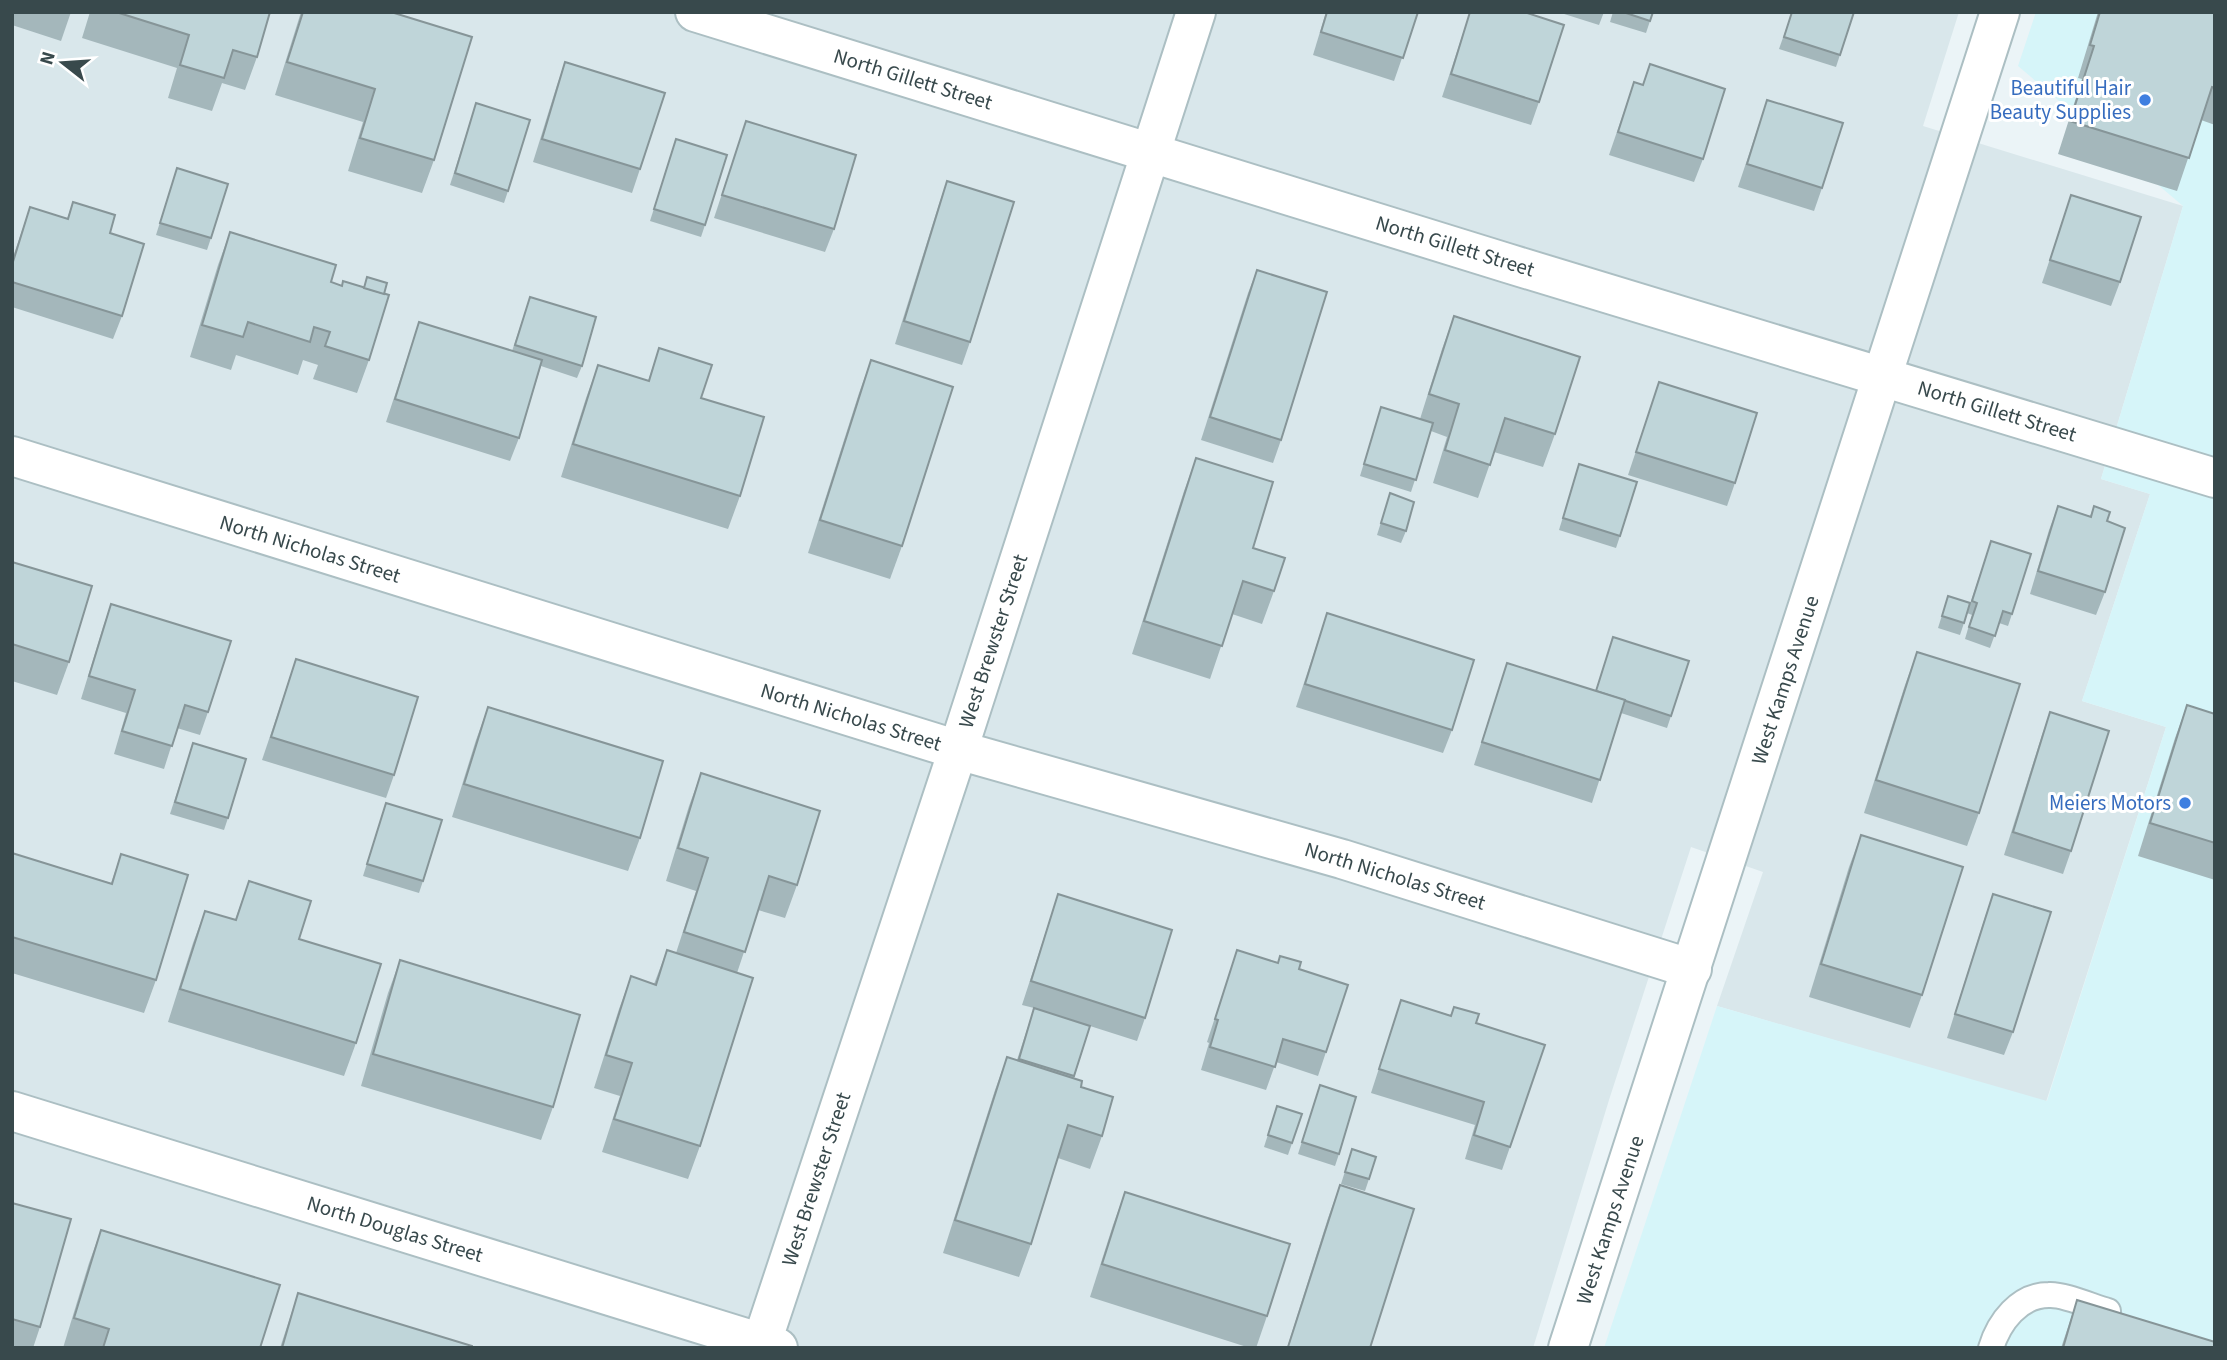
<svg xmlns="http://www.w3.org/2000/svg" width="2227" height="1360" font-family="'Source Sans 3',sans-serif">
	<style>
		.residential { fill: #d9e7eb }
		.commercial { fill: #d6f5f9 }
		.lines { fill: none; stroke-linecap: round; stroke-linejoin: round }
		.service-casing { stroke: #acbfc3; stroke-width: 28 }
		.minor-casing { stroke: #acbfc3; stroke-width: 42 }
		.service { stroke: #fff; stroke-width: 24 }
		.minor { stroke: #fff; stroke-width: 38 }
		.wall { fill: #a4b7bb }
		.building { fill: #bfd5d9; stroke: #869598; stroke-width: 2 }
		.shop-dot { fill: #3f7fe0; stroke: #fff; stroke-width: 2.5 }
		.labels { text-anchor: middle; dominant-baseline: central; stroke-width: 6; stroke-linejoin: round; paint-order: stroke }
		.street-label { font-size: 21px; fill: #38494c; stroke: #fff }
		.shop-label { font-size: 21px; fill: #366cbe; stroke: #fff; text-anchor: end }
	</style>
	<rect width="100%" height="100%" fill="#ebf4f7"/>
	<path class="residential" d="M12,12h1947l-36,114 260,80 -82,273 49,15 -68,207 84,26 -120,375 -329,-96 46,-134 -72,-25 -82,253 -76,248h-1521z"/>
	<path class="commercial" d="M2036,12h179v1336h-611l113,-342 330,95 119,-374 -84,-26 68,-207 -49,-15 82,-273 -165,-140z"/>
	<g class="lines">
		<g class="service-casing">
			<path id="service" d="M1991,1348c8,-26 28,-53 58,-53 15,-1 44,12 59,16"/>
		</g>
		<g class="minor-casing">
			<g id="minor">
				<path d="M695,12l812,251 708,215"/>
				<path d="M12,456l946,294 384,109 350,110"/>
				<path d="M12,1111l766,237"/>
				<path d="M760,1348l198,-598 238,-738"/>
				<path d="M1568,1348l432,-1336"/>
			</g>
		</g>
		<use href="#service" class="service"/>
		<use href="#minor" class="minor"/>
	</g>
	<g class="wall">
		<path d="M12,12h59l-10,29 -49,-16z"/>
		<path d="M90,12h180l-13,45 -12,33 -23,-7 -10,28 -44,-13 9,-30 -95,-30z"/>
		<path d="M301,12h90l43,148 -12,33 -74,-22 15,-49 -88,-27z"/>
		<path d="M1326,12h92l-24,69 -81,-26z"/>
		<path d="M1470,12h54l15,90 -8,23 -89,-28z"/>
		<path d="M1562,12h42l-5,13 -38,-12z"/>
		<path d="M1613,12h40l-7,21 -36,-11z"/>
		<path d="M1792,12h62l-18,55 -57,-18z"/>
		<path d="M2098,12h117v113l-14,-5 -24,71 -119,-37 24,-75 -4,-1z"/>
		<path d="M565,62l75,107 -8,24 -99,-31 24,-77z"/>
		<path d="M1634,82l9,3 60,74 -9,23 -85,-27z"/>
		<path d="M1767,100l55,88 -8,23 -76,-24z"/>
		<path d="M476,103l32,88 -4,12 -54,-18z"/>
		<path d="M746,121l88,108 -9,23 -111,-34z"/>
		<path d="M676,139l29,86 -4,12 -51,-16z"/>
		<path d="M177,168l34,70 -4,12 -51,-15z"/>
		<path d="M947,181l23,161 -8,23 -67,-21 44,-140z"/>
		<path d="M2071,195l49,87 -9,24 -69,-23z"/>
		<path d="M73,202l37,31 12,83 -9,23 -101,-32v-47l18,-53 37,12z"/>
		<path d="M230,232l101,50 11,4 22,1 3,-10 17,17 -15,66 -12,33 -44,-14 5,-14 -15,-5 -5,15 -62,-20 -5,15 -41,-13 28,-92z"/>
		<path d="M1257,270l24,170 -8,23 -72,-23 47,-147z"/>
		<path d="M530,297l52,69 -5,12 -36,-12 -22,72 -9,23 -124,-39 33,-100 93,29z"/>
		<path d="M1454,316l101,118 -12,33 -49,-15 -16,46 -45,-15 14,-46 -16,-6 -20,61 -51,-16 21,-69 39,12 22,-70z"/>
		<path d="M659,348l42,50 39,98 -12,33 -167,-52 25,-79 12,-33 50,16z"/>
		<path d="M871,360l31,186 -12,33 -82,-26 51,-160z"/>
		<path d="M1659,382l76,101 -8,23 -99,-31z"/>
		<path d="M1196,458l57,90 21,43 -12,33 -30,-10 -22,65 -78,-25 52,-163z"/>
		<path d="M1579,464l41,72 -4,12 -57,-18z"/>
		<path d="M1390,493l16,38 -5,12 -24,-8z"/>
		<path d="M2058,506l32,10 4,-10 13,15 -2,71 -9,23 -66,-21 19,-64z"/>
		<path d="M1987,553l25,61 -4,12 -9,-3 -9,25 -25,-9 7,-24 -5,-2z"/>
		<path d="M12,562l57,100 -12,33 -45,-14z"/>
		<path d="M1948,596l16,27 -4,12 -22,-7z"/>
		<path d="M111,604l97,108 -8,23 -23,-7 -13,41 -50,-15 12,-41 -45,-14 22,-72z"/>
		<path d="M1327,613l125,117 -9,23 -147,-46z"/>
		<path d="M1917,652l62,161 -12,33 -103,-33 41,-128z"/>
		<path d="M296,659l98,116 -8,23 -124,-38z"/>
		<path d="M1507,663l164,53 -4,12 -46,-15 -29,90 -118,-38z"/>
		<path d="M2187,705l28,9v166l-77,-24 37,-118z"/>
		<path d="M488,707l152,131 -12,33 -176,-54 24,-77z"/>
		<path d="M2050,712l21,139 -8,23 -59,-19 38,-120z"/>
		<path d="M193,743l35,75 -4,12 -54,-16z"/>
		<path d="M701,773l96,112 -12,33 -27,-8 -21,63 -37,173 -12,33 -86,-27 18,-56 -26,-8 25,-79 12,-33 23,8 13,-34 9,3 20,-62 -30,-10 23,-75z"/>
		<path d="M386,803l37,78 -4,12 -56,-17z"/>
		<path d="M1861,835l61,160 -12,33 -101,-31 40,-130z"/>
		<path d="M12,853l99,30 10,-29 35,126 -12,33 -132,-40z"/>
		<path d="M249,881l50,58 57,104 -12,33 -176,-54 25,-79 12,-32 30,9z"/>
		<path d="M1058,894l87,124 -8,23 -47,-15 -16,52 7,9 21,49 -12,33 -32,-11 -27,86 -12,33 -76,-24 52,-163 12,-33 10,3 17,-52 -12,-3z"/>
		<path d="M1993,894l20,138 -9,23 -57,-17 38,-121z"/>
		<path d="M1237,950l62,19 27,83 -8,24 -42,-14 -10,28 -65,-20 8,-27 -2,-1z"/>
		<path d="M400,960l153,147 -12,33 -180,-54 27,-93z"/>
		<path d="M1401,1000l75,23 34,124 -8,23 -37,-11 10,-34 -104,-32z"/>
		<path d="M1316,1097l23,57 -4,12 -37,-12z"/>
		<path d="M1277,1106l25,8 -14,41 -24,-8z"/>
		<path d="M1352,1149l17,30 -4,12 -24,-7z"/>
		<path d="M1340,1185l30,163h-83l41,-130z"/>
		<path d="M1125,1192l142,124 -11,32h-6l-160,-51 23,-72z"/>
		<path d="M12,1203l28,124 -7,21h-21z"/>
		<path d="M101,1230l159,118h-197l26,-85z"/>
		<path d="M298,1293l174,55h-192z"/>
		<path d="M2077,1300l138,48h-154z"/>
	</g>
	<g class="building">
		<path d="M116,12h154l-13,45 -24,-7 -9,28 -44,-13 9,-30z"/>
		<path d="M303,12h88l81,25 -38,123 -74,-22 15,-49 -88,-27z"/>
		<path d="M1327,12h91l-15,46 -82,-26z"/>
		<path d="M1470,12h54l40,13 -25,77 -88,-28z"/>
		<path d="M1623,12h30l-3,9z"/>
		<path d="M1792,12h62l-14,43 -56,-18z"/>
		<path d="M2100,12h115v76l-3,-1 -23,71 -119,-37 24,-75 -4,-1z"/>
		<path d="M565,62l100,31 -25,76 -98,-30z"/>
		<path d="M1650,64l75,25 -22,70 -85,-27 16,-50 9,3z"/>
		<path d="M1767,100l76,23 -21,65 -75,-24z"/>
		<path d="M476,103l54,17 -22,71 -53,-18z"/>
		<path d="M746,121l110,34 -22,74 -112,-34z"/>
		<path d="M676,139l51,16 -22,70 -51,-16z"/>
		<path d="M177,168l51,16 -17,54 -51,-15z"/>
		<path d="M947,181l67,21 -44,140 -66,-21z"/>
		<path d="M2071,195l70,22 -21,65 -70,-22z"/>
		<path d="M73,202l42,13 -5,18 34,11 -22,72 -110,-34v-17l18,-58 38,12z"/>
		<path d="M230,232l106,33 -5,17 11,4 1,-5 46,14 -20,65 -44,-14 5,-14 -16,-5 -4,15 -62,-20 -5,15 -41,-12z"/>
		<path d="M1257,270l70,22 -46,148 -71,-23z"/>
		<path d="M367,277l20,6 -3,11 -20,-6z"/>
		<path d="M530,297l66,20 -14,49 -67,-21z"/>
		<path d="M1454,316l126,41 -25,77 -50,-16 -15,47 -45,-15 14,-46 -30,-10z"/>
		<path d="M419,322l123,38 -23,78 -124,-39z"/>
		<path d="M659,348l53,17 -11,33 63,19 -24,79 -167,-52 25,-79 51,16z"/>
		<path d="M871,360l82,27 -51,159 -82,-26z"/>
		<path d="M1659,382l98,31 -22,70 -99,-31z"/>
		<path d="M1381,407l52,16 -17,57 -52,-16z"/>
		<path d="M1196,458l77,24 -20,66 32,10 -11,33 -31,-10 -21,65 -78,-25z"/>
		<path d="M1579,464l58,18 -17,54 -57,-18z"/>
		<path d="M1390,493l24,9 -8,29 -25,-8z"/>
		<path d="M2058,506l33,11 3,-11 16,6 -3,9 18,7 -20,64 -67,-21z"/>
		<path d="M1991,541l40,13 -19,60 -9,-3 -8,25 -26,-9 8,-24 -5,-2z"/>
		<path d="M12,562l80,24 -23,76 -57,-18z"/>
		<path d="M1948,596l22,7 -6,20 -22,-7z"/>
		<path d="M111,604l120,37 -23,71 -23,-7 -13,41 -50,-15 13,-41 -46,-14z"/>
		<path d="M1327,613l147,47 -22,70 -147,-46z"/>
		<path d="M1613,637l76,24 -18,55 -75,-25z"/>
		<path d="M1917,652l103,32 -41,129 -103,-33z"/>
		<path d="M296,659l122,38 -24,78 -123,-38z"/>
		<path d="M1507,663l118,37 -25,80 -118,-38z"/>
		<path d="M2187,705l28,9v129l-65,-20z"/>
		<path d="M488,707l175,54 -23,77 -176,-54z"/>
		<path d="M2050,712l59,19 -38,120 -58,-19z"/>
		<path d="M193,743l53,16 -18,59 -53,-16z"/>
		<path d="M701,773l119,38 -23,74 -28,-9 -24,76 -61,-20 24,-74 -30,-10z"/>
		<path d="M386,803l56,17 -19,61 -56,-17z"/>
		<path d="M1861,835l102,32 -41,128 -101,-31z"/>
		<path d="M12,853l100,31 9,-30 67,21 -32,105 -144,-43z"/>
		<path d="M249,881l62,20 -12,38 82,25 -25,79 -176,-54 25,-78 31,9z"/>
		<path d="M1058,894l114,36 -27,88 -114,-37z"/>
		<path d="M1993,894l58,18 -38,120 -58,-18z"/>
		<path d="M667,950l86,28 -53,168 -86,-27 18,-56 -26,-8 25,-79 25,9z"/>
		<path d="M1237,950l41,13 2,-7 21,6 -2,7 49,16 -22,67 -43,-13 -8,28 -65,-20 8,-27 -3,-1z"/>
		<path d="M400,960l180,55 -27,92 -180,-53z"/>
		<path d="M1401,1000l50,16 3,-9 25,7 -3,9 69,22 -35,102 -36,-12 10,-33 -105,-33z"/>
		<path d="M1034,1008l56,18 -16,50 -55,-17z"/>
		<path d="M1007,1057l75,24 -1,6 32,10 -11,39 -34,-11 -37,119 -76,-24z"/>
		<path d="M1320,1085l36,12 -17,57 -37,-12z"/>
		<path d="M1277,1106l25,8 -10,29 -24,-8z"/>
		<path d="M1352,1149l24,8 -7,22 -24,-7z"/>
		<path d="M1340,1185l74,24 -44,139h-79l-3,-1z"/>
		<path d="M1125,1192l165,52 -23,72 -165,-52z"/>
		<path d="M12,1203l59,16 -31,108 -28,-8z"/>
		<path d="M101,1230l179,55 -20,63h-157l6,-19 -35,-11z"/>
		<path d="M298,1293l174,53v2h-190z"/>
		<path d="M2077,1300l138,42v6h-152z"/>
	</g>
	<g class="shop-dot">
		<circle cx="2145" cy="100" r="7"/>
		<circle cx="2185" cy="803" r="7"/>
	</g>
	<g class="labels">
		<g class="street-label">
			<text transform="translate(913 79) rotate(17)">North Gillett Street</text>
			<text transform="translate(1455 246) rotate(17)">North Gillett Street</text>
			<text transform="translate(1997 411) rotate(17)">North Gillett Street</text>
			<text transform="translate(310 549) rotate(17)">North Nicholas Street</text>
			<text transform="translate(993 641) rotate(-72)">West Brewster Street</text>
			<text transform="translate(1785 680) rotate(-72)">West Kamps Avenue</text>
			<text transform="translate(851 717) rotate(17)">North Nicholas Street</text>
			<text transform="translate(1395 876) rotate(17)">North Nicholas Street</text>
			<text transform="translate(816 1179) rotate(-72)">West Brewster Street</text>
			<text transform="translate(1610 1220) rotate(-72)">West Kamps Avenue</text>
			<text transform="translate(395 1229) rotate(17)">North Douglas Street</text>
		</g>
		<g class="shop-label">
			<text x="2131" y="88">Beautiful Hair<tspan x="2131" dy="24">Beauty Supplies</tspan></text>
			<text x="2171" y="803">Meiers Motors</text>
		</g>
	</g>
	<rect width="2227" height="1360" fill="none" stroke="#38494c" stroke-width="28"/>
	<g transform="translate(63 63) rotate(287)" stroke="#ffffff" stroke-width="5" paint-order="stroke">
	<path d="M0-5L12 26L0 18L-12 26Z" fill="#38494c"/>
	<text y="-10" font-size="19" font-weight="bold" text-anchor="middle" fill="#38494c">N</text>
	</g>
</svg>
